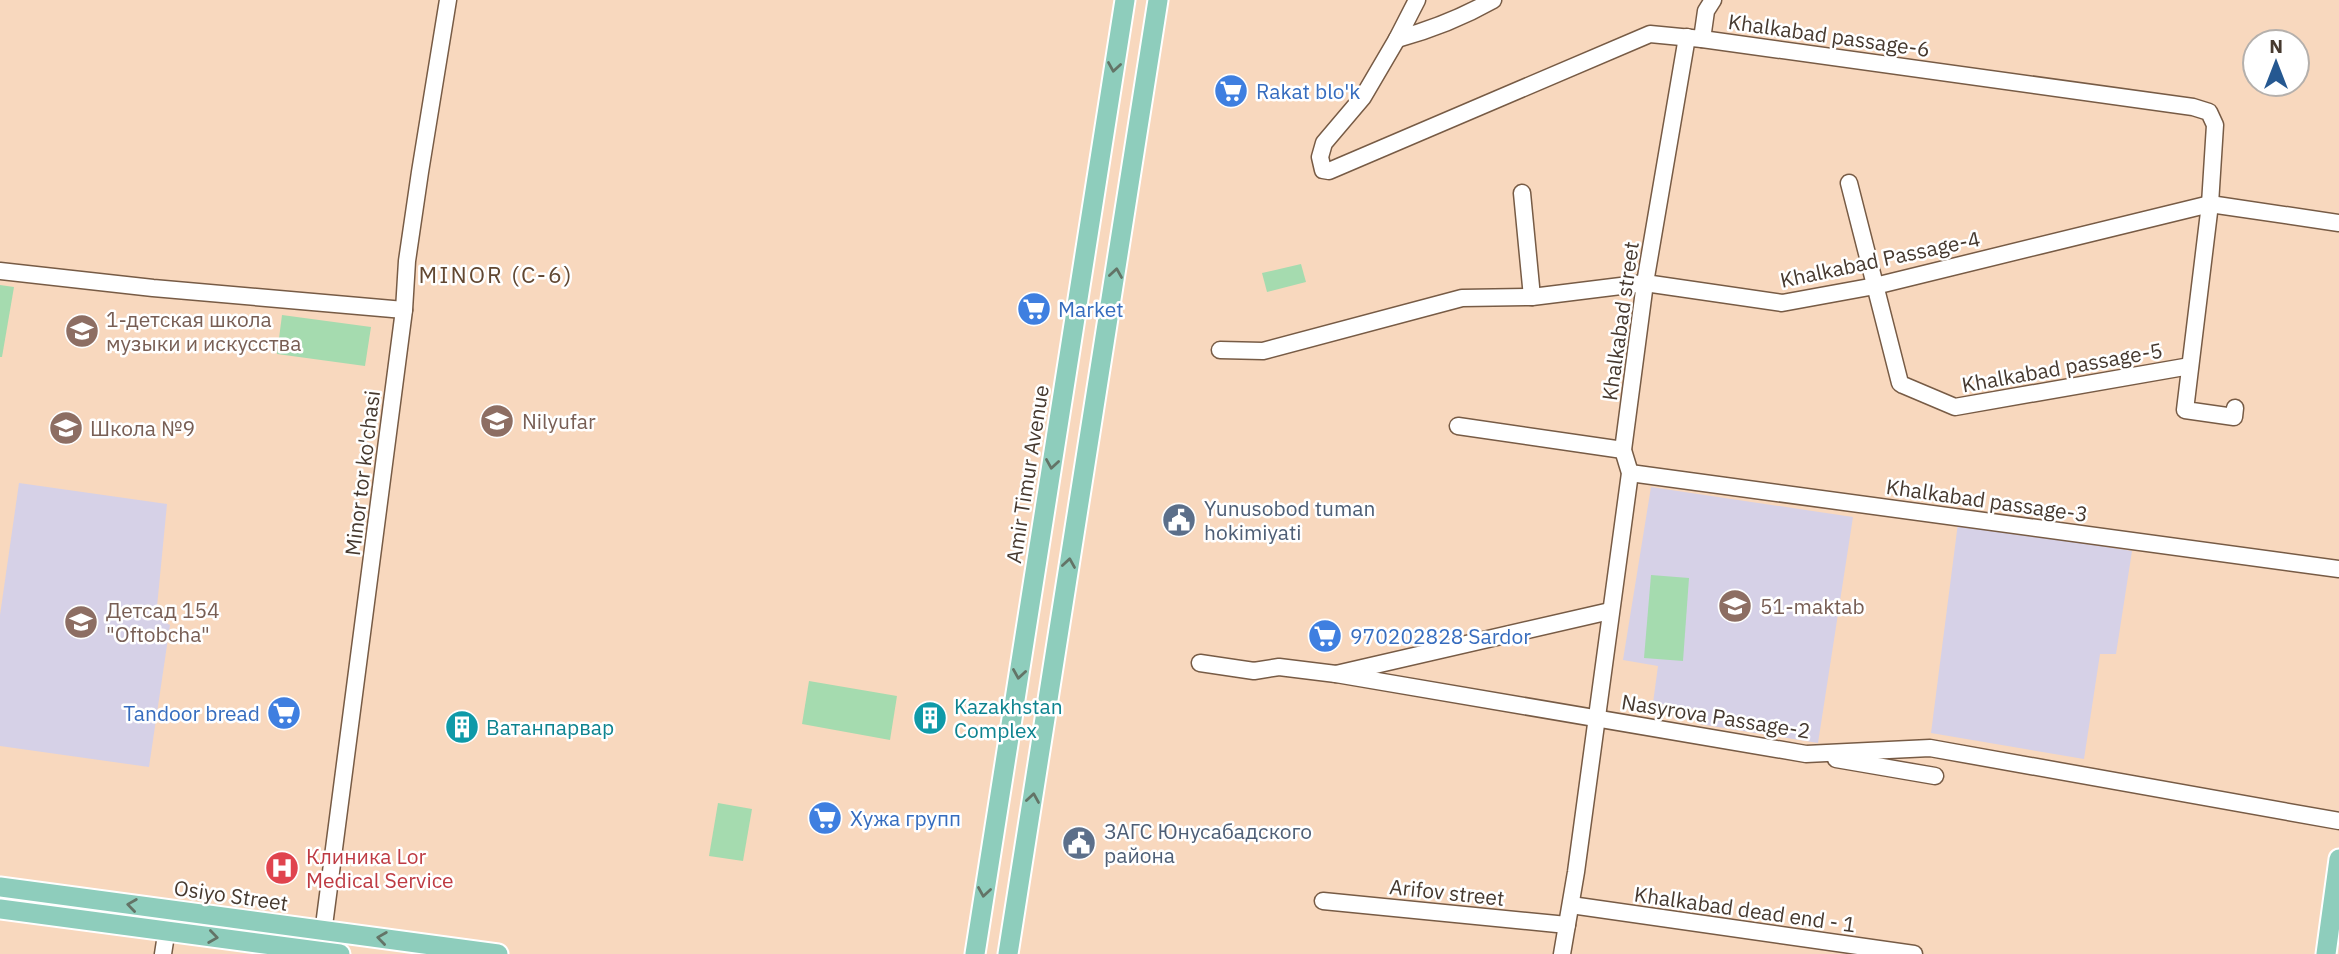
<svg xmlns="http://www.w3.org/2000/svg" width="2339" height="954" font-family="'IBM Plex Sans',sans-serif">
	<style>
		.education { fill: #d6d1e7 }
		.green { fill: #a5dbaf }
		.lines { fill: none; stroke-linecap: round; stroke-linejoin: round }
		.minor-casing { stroke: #775b45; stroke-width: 19 }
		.major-casing { stroke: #fff; stroke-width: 23 }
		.minor { stroke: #fff; stroke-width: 16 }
		.major { stroke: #8ecdbc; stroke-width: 19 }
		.oneway { stroke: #637467 }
		.labels { text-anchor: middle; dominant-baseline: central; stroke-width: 5; stroke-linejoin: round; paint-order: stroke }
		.street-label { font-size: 21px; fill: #46392f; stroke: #fff }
		.shop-label { font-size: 21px; fill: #366cbe; stroke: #fff; text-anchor: start }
		.education-label { font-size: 21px; fill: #785e54; stroke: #fff; text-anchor: start }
		.service-label { font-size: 21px; fill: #4e5e75; stroke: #fff; text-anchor: start }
		.culture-label { font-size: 21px; fill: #0d838f; stroke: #fff; text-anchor: start }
		.health-label { font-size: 21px; fill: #be3a42; stroke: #fff; text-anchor: start }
		.neighbourhood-label { font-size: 23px; letter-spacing: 2px; fill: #614731; stroke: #fff }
	</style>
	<rect width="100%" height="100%" fill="#f8d8be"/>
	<g class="education">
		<path d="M19,483l148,21 -11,113 14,8 -21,142 -149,-21v-131z"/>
		<path d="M1651,487l202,30 -35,226 -119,-19 2,-14 -48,-7 5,-37 -35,-6z"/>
		<path d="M1958,523l174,28 -16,103h-16l-16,105 -153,-26z"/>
	</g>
	<g class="green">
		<path d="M1301,264l5,18 -39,10 -5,-19z"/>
		<path d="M0,285l14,2 -12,70h-2z"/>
		<path d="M282,315l89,12 -6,39 -88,-12z"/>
		<path d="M1651,575l38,3 -6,83 -39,-3z"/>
		<path d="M809,681l88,15 -7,44 -88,-16z"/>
		<path d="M718,803l34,6 -9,52 -34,-5z"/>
	</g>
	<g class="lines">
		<g class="minor-casing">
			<g id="minor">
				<path d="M1417,0l-20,39 -34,58 -39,46 -4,14 3,13 6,1 321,-137 52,5 491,68 16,5 6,13 -5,79 -25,206 49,7 1,-9"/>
				<path d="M1397,39c33,-9 66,-22 96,-39"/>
				<path d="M1702,39l4,-28 7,-11"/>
				<path d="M1849,183l51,200 3,2 52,22 235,-41"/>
				<path d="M1522,193l10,104"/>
				<path d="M0,271l153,17 251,22"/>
				<path d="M1220,350l43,1 199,-53 70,-1 113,-14 137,20 93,-17 335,-82 129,19"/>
				<path d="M1458,426l165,24"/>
				<path d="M1630,473l709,96"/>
				<path d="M1200,663l54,8 25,-4 57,7 274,-63"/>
				<path d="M1336,674l470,80 124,-6 409,73"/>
				<path d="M1836,759l99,17"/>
				<path d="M1323,901l244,24"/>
				<path d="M1571,905l343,49"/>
				<path d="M322,941l82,-631 3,-49 13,-89 28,-172"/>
				<path d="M163,954l5,-32"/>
				<path d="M1562,954l14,-82 54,-399 -7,-23 22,-167 42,-246"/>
			</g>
		</g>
		<g class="major-casing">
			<g id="major">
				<path d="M0,887l498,67"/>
				<path d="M0,909l340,45"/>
				<path d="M975,954l150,-954"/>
				<path d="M1008,954l150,-954"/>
				<path d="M2326,954l13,-95"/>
			</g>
		</g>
		<use href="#minor" class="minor"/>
		<use href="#major" class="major"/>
	</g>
	<defs><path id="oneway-chevron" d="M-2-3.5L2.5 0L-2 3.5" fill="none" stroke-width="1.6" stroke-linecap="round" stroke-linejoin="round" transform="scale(1.75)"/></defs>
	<g class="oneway">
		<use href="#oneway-chevron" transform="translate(1114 67) rotate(99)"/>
		<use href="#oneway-chevron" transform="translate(1116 273) rotate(-81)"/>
		<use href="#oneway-chevron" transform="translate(1052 464) rotate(99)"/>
		<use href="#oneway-chevron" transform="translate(1069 563) rotate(-81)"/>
		<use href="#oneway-chevron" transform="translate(1019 674) rotate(99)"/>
		<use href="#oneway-chevron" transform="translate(1033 798) rotate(-81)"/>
		<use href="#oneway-chevron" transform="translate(984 892) rotate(99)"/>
		<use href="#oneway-chevron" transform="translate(132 905) rotate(-172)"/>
		<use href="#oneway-chevron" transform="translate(213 937) rotate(8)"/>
		<use href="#oneway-chevron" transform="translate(382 938) rotate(-172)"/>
	</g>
	<defs>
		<g id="supermarket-disc" transform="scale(1.75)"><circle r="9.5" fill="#3f7fe0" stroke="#fff"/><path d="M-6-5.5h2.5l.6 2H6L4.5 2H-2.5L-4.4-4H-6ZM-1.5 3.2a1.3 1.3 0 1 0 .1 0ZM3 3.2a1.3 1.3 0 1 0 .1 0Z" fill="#fff"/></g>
		<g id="school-disc" transform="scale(1.75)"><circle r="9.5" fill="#8d6e63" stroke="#fff"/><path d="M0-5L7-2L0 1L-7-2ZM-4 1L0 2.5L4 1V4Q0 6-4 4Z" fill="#fff"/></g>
		<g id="civic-disc" transform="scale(1.75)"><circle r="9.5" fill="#5c6f8a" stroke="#fff"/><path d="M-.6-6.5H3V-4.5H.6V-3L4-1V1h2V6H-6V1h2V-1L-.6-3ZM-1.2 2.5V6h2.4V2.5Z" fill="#fff"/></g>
		<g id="building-disc" transform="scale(1.75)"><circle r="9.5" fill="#0f9aa8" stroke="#fff"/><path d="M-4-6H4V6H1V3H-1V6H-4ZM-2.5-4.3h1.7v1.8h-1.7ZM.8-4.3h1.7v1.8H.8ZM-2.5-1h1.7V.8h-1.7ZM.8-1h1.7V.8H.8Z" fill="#fff"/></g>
		<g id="hospital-disc" transform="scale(1.75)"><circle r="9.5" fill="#e0444e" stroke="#fff"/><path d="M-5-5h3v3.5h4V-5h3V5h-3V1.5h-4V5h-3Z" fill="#fff"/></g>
	</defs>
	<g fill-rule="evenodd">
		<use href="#supermarket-disc" x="1231" y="91"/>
		<use href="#supermarket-disc" x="1034" y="309"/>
		<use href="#school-disc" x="82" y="331"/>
		<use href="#school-disc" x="497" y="421"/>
		<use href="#school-disc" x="66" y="428"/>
		<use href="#civic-disc" x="1179" y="520"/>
		<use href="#school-disc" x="1735" y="606"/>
		<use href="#school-disc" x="81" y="622"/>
		<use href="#supermarket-disc" x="1325" y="636"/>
		<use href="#supermarket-disc" x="284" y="713"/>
		<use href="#building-disc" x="930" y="718"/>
		<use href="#building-disc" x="462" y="727"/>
		<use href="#supermarket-disc" x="825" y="818"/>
		<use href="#civic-disc" x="1079" y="843"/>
		<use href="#hospital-disc" x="282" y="868"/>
	</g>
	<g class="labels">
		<g class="street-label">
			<text transform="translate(1829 35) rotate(8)">Khalkabad passage-6</text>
			<text transform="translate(1880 259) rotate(-12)">Khalkabad Passage-4</text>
			<text transform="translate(1620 321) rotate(-82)">Khalkabad street</text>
			<text transform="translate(2062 367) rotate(-10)">Khalkabad passage-5</text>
			<text transform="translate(362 473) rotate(-83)">Minor tor ko'chasi</text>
			<text transform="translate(1027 474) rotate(-81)">Amir Timur Avenue</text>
			<text transform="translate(1987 500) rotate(8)">Khalkabad passage-3</text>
			<text transform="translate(1716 716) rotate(9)">Nasyrova Passage-2</text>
			<text transform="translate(1447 892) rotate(6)">Arifov street</text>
			<text transform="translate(231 895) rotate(8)">Osiyo Street</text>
			<text transform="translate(1745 909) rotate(8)">Khalkabad dead end - 1</text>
		</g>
		<g class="shop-label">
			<text x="1256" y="91">Rakat blo'k</text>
			<text x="1058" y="309">Market</text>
			<text x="1350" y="636">970202828 Sardor</text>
			<text x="260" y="713" text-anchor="end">Tandoor bread</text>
			<text x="850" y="818">Хужа групп</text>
		</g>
		<g class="education-label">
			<text x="106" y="319">1-детская школа<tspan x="106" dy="24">музыки и искусства</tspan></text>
			<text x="522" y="421">Nilyufar</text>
			<text x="90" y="428">Школа №9</text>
			<text x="1760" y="606">51-maktab</text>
			<text x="106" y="610">Детсад 154<tspan x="106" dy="24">"Oftobcha"</tspan></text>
		</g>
		<g class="service-label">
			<text x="1204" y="508">Yunusobod tuman<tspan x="1204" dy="24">hokimiyati</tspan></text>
			<text x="1104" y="831">ЗАГС Юнусабадского<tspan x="1104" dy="24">района</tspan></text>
		</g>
		<g class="culture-label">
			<text x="954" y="706">Kazakhstan<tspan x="954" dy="24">Complex</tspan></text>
			<text x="486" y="727">Ватанпарвар</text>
		</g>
		<g class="health-label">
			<text x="306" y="856">Клиника Lor<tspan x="306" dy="24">Medical Service</tspan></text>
		</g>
		<g class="neighbourhood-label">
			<text x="496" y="274">MINOR (C-6)</text>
		</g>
	</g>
	<g transform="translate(2276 63)"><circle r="33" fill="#ffffff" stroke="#b5b0ac" stroke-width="2"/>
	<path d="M0-5L12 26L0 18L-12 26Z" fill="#255891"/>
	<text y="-10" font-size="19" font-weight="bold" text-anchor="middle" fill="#46392f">N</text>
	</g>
</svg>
